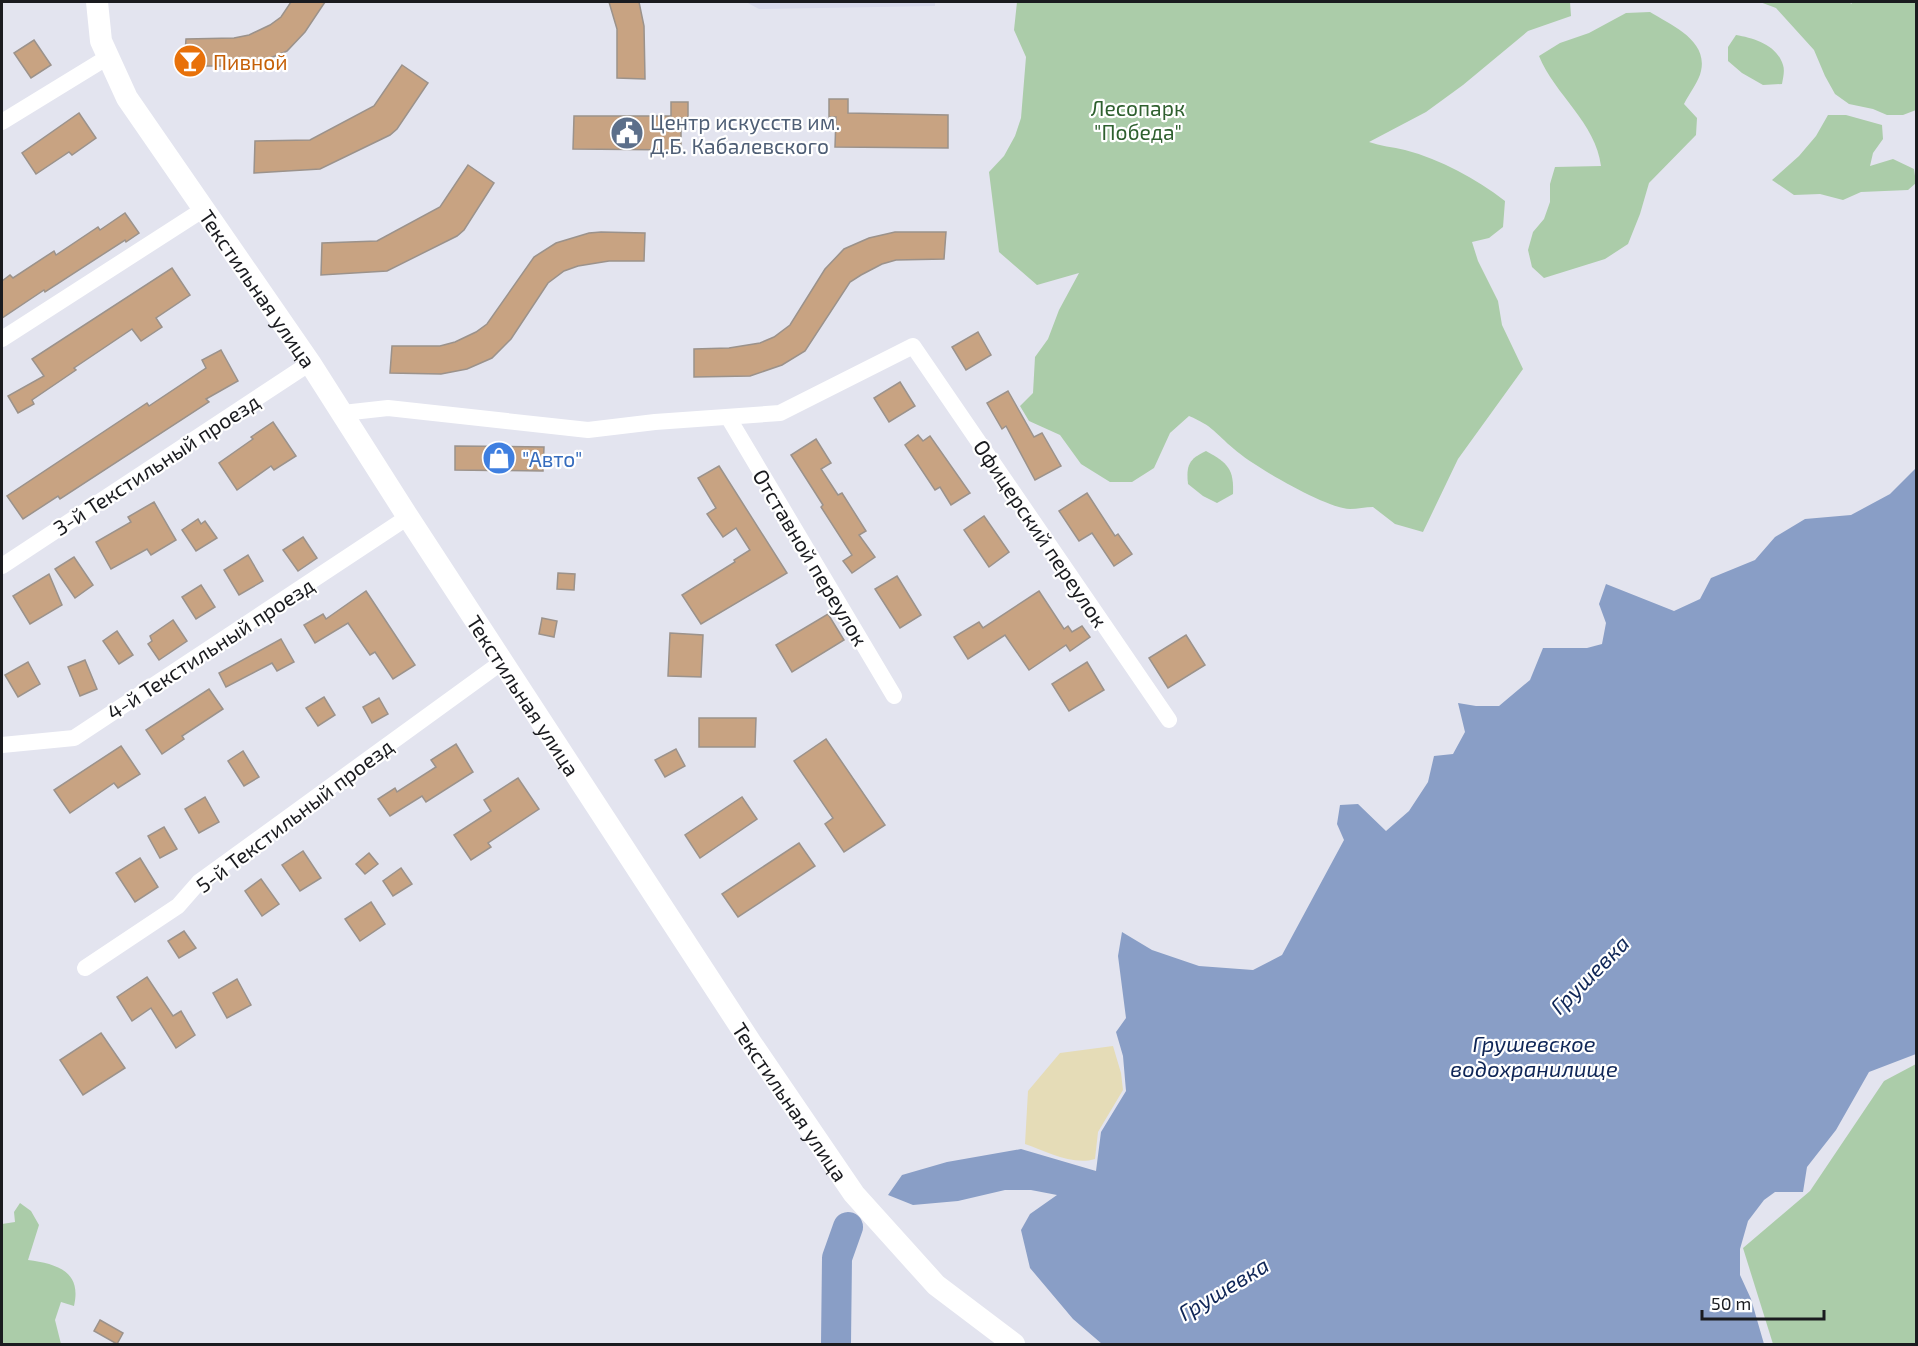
<svg xmlns="http://www.w3.org/2000/svg" width="1918" height="1346" font-family="'Exo 2',sans-serif">
	<style>
		.built { fill: #d7d9eb }
		.green { fill: #abcca9 }
		.sand { fill: #e5dcb7 }
		.water { fill: #899ec6 }
		.lines { fill: none; stroke-linecap: round; stroke-linejoin: round }
		.river { stroke: #899ec6; stroke-width: 30 }
		.building { fill: #c8a382; stroke: #9b928b; stroke-width: 1.5 }
		.street { stroke: #fff; stroke-width: 16 }
		.secondary { stroke: #fff; stroke-width: 22 }
		.labels { text-anchor: middle; dominant-baseline: central; stroke-width: 4.5; stroke-linejoin: round; paint-order: stroke }
		.food-label { font-size: 21px; fill: #c56008; stroke: #fff; text-anchor: start }
		.park-label { font-size: 21px; fill: #2f602f; stroke: #fff }
		.service-label { font-size: 21px; fill: #4e5e75; stroke: #fff; text-anchor: start }
		.street-label { font-size: 21px; fill: #1a1b1f; stroke: #fff }
		.shop-label { font-size: 21px; fill: #366cbe; stroke: #fff; text-anchor: start }
		.water-label { font-size: 22px; font-style: italic; fill: #0f2657; stroke: #fff }
	</style>
	<rect width="100%" height="100%" fill="#e3e4ef"/>
	<path class="built" d="M746,2h189v4l-176,3z"/>
	<g class="green">
		<path d="M1017,2h553l1,14 -43,15 -65,54 -37,27 -57,30c11,4 24,5 36,8 37,10 70,28 100,51l-2,26 -14,11 -17,4 6,19 20,40 4,24 21,44 -65,90 -35,73 -28,-8 -22,-17c-7,0 -16,2 -23,2 -25,-1 -97,-43 -116,-60 -19,-16 -21,-23 -45,-33l-19,17 -16,35 -22,14h-22l-29,-18 -21,-29 -31,-14 -9,-15 13,-13 2,-36 13,-18 11,-29 20,-37 -42,12 -38,-33 -10,-80 15,-16 11,-20 6,-18 5,-61 -12,-27z"/>
		<path d="M1760,2h90l1,2 2,-2h63v108l-13,5h-16l-14,-6 -24,-5 -14,-10 -10,-18 -11,-26 -38,-42z"/>
		<path d="M1650,12c21,13 58,28 51,59 -2,10 -12,23 -17,33l13,14 -1,17 -47,48 -9,31 -12,30 -23,15 -61,19 -12,-11 -4,-17 5,-18 11,-13 6,-17v-18l5,-17 46,-1c-5,-43 -46,-71 -62,-110l21,-13 29,-10 37,-20z"/>
		<path d="M1736,35c18,3 41,10 47,30 2,6 0,13 -1,19l-19,1 -21,-12 -14,-12v-14z"/>
		<path d="M1828,115h18l36,10 1,14 -10,14 -3,13 23,-7 21,10 2,14 -8,7 -47,2 -18,8 -23,-6 -26,1 -22,-15 27,-24 17,-20z"/>
		<path d="M1206,451c22,12 28,18 27,43l-16,9 -14,-7 -15,-12c-2,-19 1,-25 18,-33z"/>
		<path d="M1916,1064v280h-143l-30,-96 67,-57 74,-110z"/>
		<path d="M20,1203l11,8 8,14 -11,35c29,4 54,11 46,46l-13,-4 -6,18 6,24h-59v-120l13,-2 -1,-10z"/>
	</g>
	<path class="sand" d="M1113,1046l8,27 2,17 -25,42 -3,27c-22,7 -50,-8 -70,-15l3,-53 32,-38z"/>
	<path class="water" d="M1916,468v586l-47,18 -33,58 -29,37 -4,25h-28l-11,8 -16,21 -8,28v26l11,24 13,45h-662l-29,-25 -43,-51 -9,-38 9,-16 27,-19 -26,-5h-26l-47,11 -45,4 -25,-10 14,-20 45,-13 74,-13 75,22 5,-39 25,-41 -3,-35 -7,-24 10,-14 -8,-62 4,-24 30,18 47,16 54,4 29,-15 62,-115 -7,-16 3,-19 18,-1 28,27 23,-20 19,-29 6,-26 19,-2 12,-22 -7,-29 18,3h23l31,-26 13,-32h44l15,-4 4,-21 -7,-19 7,-20 68,27 26,-12 11,-21 44,-18 20,-23 30,-18 46,-4 39,-21z"/>
	<g class="lines">
		<path class="river" d="M836,1344l1,-86 11,-31"/>
	</g>
	<g class="building">
		<path d="M291,2h34l-20,30 -18,19 -26,11 -26,4h-51l2,-27 48,-1 15,-3 21,-10 11,-8z"/>
		<path d="M609,2h30l5,24 1,53 -28,-1v-49z"/>
		<path d="M34,40l17,25 -20,13 -17,-25z"/>
		<path d="M402,65l26,18 -31,46 -7,6 -70,34 -66,4 1,-32 55,-1 64,-34z"/>
		<path d="M829,99h19v14l100,2v33l-113,-1 1,-30h-7z"/>
		<path d="M671,102h17v16h-7v32l-108,-1 1,-33h97z"/>
		<path d="M79,113l17,25 -24,17 -3,-3 -33,22 -14,-21z"/>
		<path d="M468,165l26,18 -30,47 -7,6 -70,35 -66,4 1,-32 55,-2 63,-34z"/>
		<path d="M125,213l14,20 -13,9 -1,-2 -80,52 -1,-2 -42,28v-37l8,-6 3,3 41,-27 2,4 42,-28 2,3z"/>
		<path d="M601,232l44,1 -1,28h-35l-31,5 -14,5 -16,12 -37,56 -19,19 -25,11 -26,5 -51,-1 2,-27h48l15,-4 21,-10 11,-8 47,-67 22,-14 33,-10z"/>
		<path d="M895,232h51l-2,27 -48,1 -14,4 -21,11 -11,7 -45,69 -23,14 -32,11 -56,1v-28l35,-1 31,-5 14,-6 16,-12 35,-56 19,-20 25,-11z"/>
		<path d="M172,268l18,27 -34,23 6,9 -21,14 -9,-12 -58,39 2,2 -44,30 2,4 -16,9 -10,-17 36,-20 -12,-17z"/>
		<path d="M978,332l13,23 -25,15 -14,-23z"/>
		<path d="M221,350l17,31 -32,18 3,3 -149,97 -2,-3 -35,23 -16,-23 140,-93 2,3 57,-38 -4,-8z"/>
		<path d="M900,382l15,24 -26,16 -15,-24z"/>
		<path d="M1008,391l26,46 8,-4 19,33 -26,14 -29,-54 -4,3 -15,-26z"/>
		<path d="M273,422l23,34 -22,14 -3,-4 -34,24 -18,-27 34,-24 -2,-2z"/>
		<path d="M918,435l5,6 7,-5 40,57 -19,12 -11,-18 -5,3 -30,-45z"/>
		<path d="M816,439l15,24 -10,6 17,26 4,-2 24,38 -7,4 16,22 -23,16 -9,-12 9,-6 -31,-48 2,-2 -32,-50z"/>
		<path d="M455,446l89,1 -1,24 -88,-1z"/>
		<path d="M719,466l68,107 -86,51 -19,-29 53,-33 -1,-2 16,-10 -14,-22 -13,9 -16,-23 9,-6 -18,-30z"/>
		<path d="M1087,493l28,43 3,-2 14,20 -18,12 -22,-33 -13,8 -20,-30z"/>
		<path d="M154,502l22,38 -25,15 -4,-6 -36,20 -15,-27 35,-20 -3,-5z"/>
		<path d="M984,516l25,36 -20,15 -25,-37z"/>
		<path d="M198,519l3,5 4,-3 12,17 -21,13 -14,-21z"/>
		<path d="M303,537l14,21 -19,13 -15,-21z"/>
		<path d="M248,555l15,26 -24,14 -15,-25z"/>
		<path d="M74,557l19,28 -18,13 -20,-29z"/>
		<path d="M558,573l17,1 -1,16 -17,-1z"/>
		<path d="M49,574l13,31 -32,19 -17,-28z"/>
		<path d="M897,576l24,39 -21,13 -25,-39z"/>
		<path d="M201,585l14,22 -19,12 -14,-22z"/>
		<path d="M366,591l49,74 -22,14 -18,-27 -5,3 -22,-32 -33,20 -11,-18 19,-11 3,5z"/>
		<path d="M1039,591l25,38 4,-3 4,6 10,-6 8,11 -20,14 -4,-6 -37,25 -24,-35 -37,24 -14,-22 25,-15 4,6z"/>
		<path d="M828,614l16,26 -52,32 -16,-27z"/>
		<path d="M542,618l15,3 -3,16 -15,-3z"/>
		<path d="M173,620l14,21 -28,19 -11,-16 4,-3 -2,-5z"/>
		<path d="M117,631l16,24 -14,9 -16,-23z"/>
		<path d="M670,633l33,2 -2,42 -33,-1z"/>
		<path d="M1186,635l19,30 -37,23 -19,-30z"/>
		<path d="M281,639l13,23 -17,9 -5,-8 -46,24 -7,-14z"/>
		<path d="M85,660l12,29 -17,7 -12,-29z"/>
		<path d="M28,662l12,22 -22,13 -13,-22z"/>
		<path d="M1087,662l17,28 -35,21 -17,-27z"/>
		<path d="M209,689l14,20 -41,27 2,3 -22,15 -16,-24z"/>
		<path d="M324,697l11,18 -17,11 -12,-18z"/>
		<path d="M379,698l9,16 -16,9 -9,-16z"/>
		<path d="M699,718h57l-1,29h-56z"/>
		<path d="M826,739l59,86 -41,27 -19,-28 8,-6 -39,-57z"/>
		<path d="M456,744l17,28 -47,30 -4,-6 -32,20 -12,-17 17,-11 2,4 39,-25 -5,-7z"/>
		<path d="M121,746l19,28 -22,14 -4,-5 -44,30 -16,-23z"/>
		<path d="M676,749l9,17 -20,11 -10,-17z"/>
		<path d="M243,751l16,26 -15,9 -16,-25z"/>
		<path d="M518,778l21,31 -51,34 3,4 -20,13 -17,-25 37,-24 -7,-11z"/>
		<path d="M205,797l14,25 -20,11 -14,-24z"/>
		<path d="M742,797l15,22 -57,39 -15,-23z"/>
		<path d="M164,827l13,22 -17,9 -12,-22z"/>
		<path d="M799,843l16,23 -77,51 -16,-23z"/>
		<path d="M303,851l18,27 -21,13 -18,-26z"/>
		<path d="M369,853l9,11 -13,10 -9,-10z"/>
		<path d="M140,858l18,29 -23,15 -19,-29z"/>
		<path d="M401,868l11,16 -19,12 -10,-15z"/>
		<path d="M261,879l18,25 -17,12 -17,-25z"/>
		<path d="M371,902l14,22 -25,17 -15,-22z"/>
		<path d="M184,931l12,17 -17,10 -11,-17z"/>
		<path d="M147,977l26,39 8,-5 14,24 -19,13 -25,-40 -19,13 -15,-24z"/>
		<path d="M237,979l14,26 -24,13 -14,-25z"/>
		<path d="M101,1033l24,35 -42,27 -23,-35z"/>
		<path d="M100,1320l23,13 -6,11 -23,-13z"/>
	</g>
	<g class="lines">
		<g class="street">
			<path d="M2,122l106,-65"/>
			<path d="M2,339l202,-130"/>
			<path d="M343,413l45,-5 200,22 67,-8 125,-9 133,-67 256,374"/>
			<path d="M728,417l166,279"/>
			<path d="M2,566l308,-203"/>
			<path d="M2,745l72,-7 334,-221"/>
			<path d="M85,968l93,-62 21,-24 303,-220"/>
		</g>
		<path class="secondary" id="s1" d="M97,2l4,39 26,57 183,265 98,154 343,526 103,151 82,91 78,59"/>
	</g>
	<defs>
		<g id="bar-disc" transform="scale(1.725)"><circle r="9.5" fill="#e8710a" stroke="#fff"/><path d="M-6-5H6L.8 .8V4.5H3.5V6h-7V4.5H-.8V.8Z" fill="#fff"/></g>
		<g id="civic-disc" transform="scale(1.725)"><circle r="9.5" fill="#5c6f8a" stroke="#fff"/><path d="M-.6-6.5H3V-4.5H.6V-3L4-1V1h2V6H-6V1h2V-1L-.6-3ZM-1.2 2.5V6h2.4V2.5Z" fill="#fff"/></g>
		<g id="shop-disc" transform="scale(1.725)"><circle r="9.5" fill="#3f7fe0" stroke="#fff"/><path d="M-5-2.5h2.3a2.7 3.5 0 0 1 5.4 0H5L5.5 6h-11ZM-1.5-2.5h3a1.5 2.3 0 0 0-3 0Z" fill="#fff"/></g>
	</defs>
	<g fill-rule="evenodd">
		<use href="#bar-disc" x="190" y="61"/>
		<use href="#civic-disc" x="627" y="133"/>
		<use href="#shop-disc" x="499" y="458"/>
	</g>
	<g class="labels">
		<g class="food-label">
			<text x="213" y="61">Пивной</text>
		</g>
		<g class="park-label">
			<text x="1138" y="107">Лесопарк<tspan x="1138" dy="24">"Победа"</tspan></text>
		</g>
		<g class="service-label">
			<text x="650" y="121">Центр искусств им.<tspan x="650" dy="24">Д.Б. Кабалевского</tspan></text>
		</g>
		<g class="street-label">
			<text stroke="none"><textPath href="#s1" startOffset="333">Текстильная улица</textPath></text>
			<text transform="translate(156 464) rotate(-33)">3-й Текстильный проезд</text>
			<text transform="translate(1041 533) rotate(56)">Офицерский переулок</text>
			<text transform="translate(811 557) rotate(59)">Отставной переулок</text>
			<text transform="translate(210 648) rotate(-33)">4-й Текстильный проезд</text>
			<text stroke="none"><textPath href="#s1" startOffset="819">Текстильная улица</textPath></text>
			<text transform="translate(294 815) rotate(-37)">5-й Текстильный проезд</text>
			<text stroke="none"><textPath href="#s1" startOffset="1305">Текстильная улица</textPath></text>
		</g>
		<g class="shop-label">
			<text x="522" y="458">"Авто"</text>
		</g>
		<g class="water-label">
			<text transform="translate(1589 974) rotate(-45)">Грушевка</text>
			<text x="1534" y="1043">Грушевское<tspan x="1534" dy="25">водохранилище</tspan></text>
			<text transform="translate(1223 1288) rotate(-31)">Грушевка</text>
		</g>
	</g>
	<rect width="1918" height="1346" fill="none" stroke="#1a1b1f" stroke-width="6"/>
	<path d="M1702 1310v9h122v-9" fill="none" stroke="#1a1b1f" stroke-width="3"/>
	<text x="1711" y="1310" font-size="18" fill="#1a1b1f" stroke="#ffffff" stroke-width="4.5" paint-order="stroke">50 m</text>
</svg>
